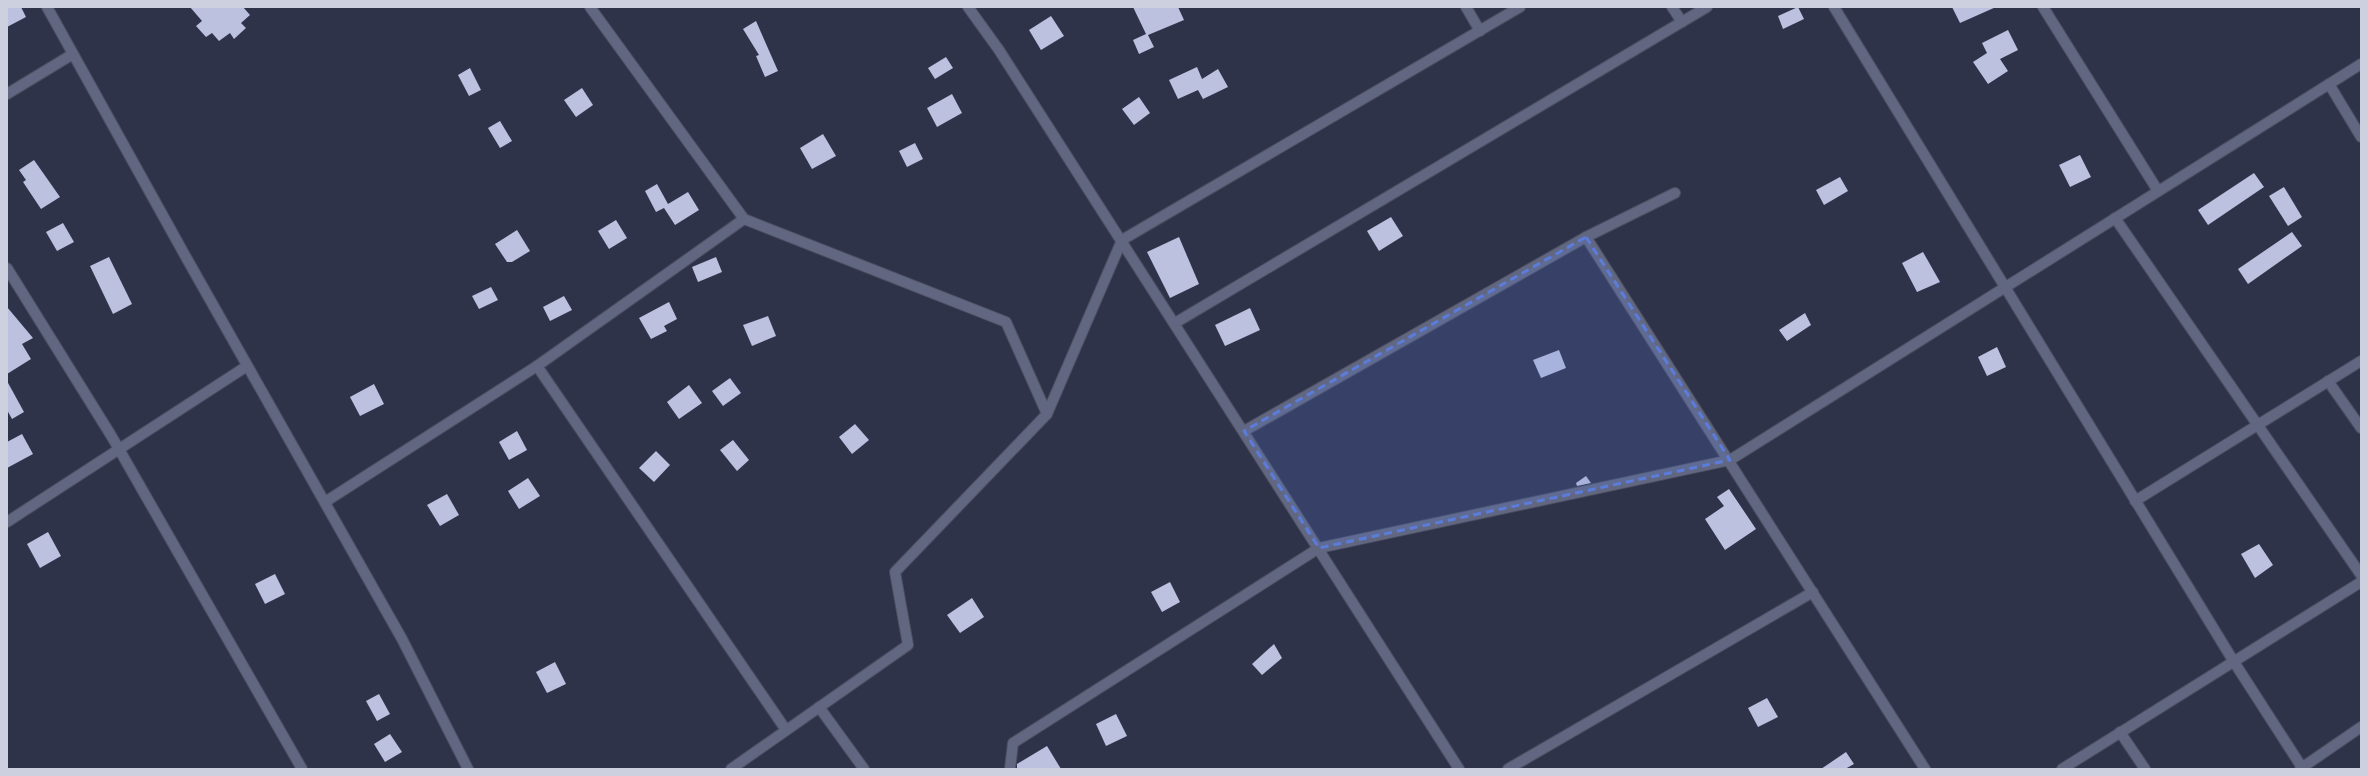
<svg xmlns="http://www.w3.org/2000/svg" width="2368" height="776" font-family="'Titillium Web',sans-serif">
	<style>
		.building { fill: #bbc1de }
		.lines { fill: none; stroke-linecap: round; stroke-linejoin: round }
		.minor-casing { stroke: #4b4e60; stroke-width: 12 }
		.minor { stroke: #626781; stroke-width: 10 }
		.marked { fill: #5b7cda; fill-opacity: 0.2; stroke: #5b7cda; stroke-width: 3; stroke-dasharray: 8 5; stroke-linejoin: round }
	</style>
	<rect width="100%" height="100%" fill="#2f334a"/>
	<g class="building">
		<path d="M7,7h14l5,10 -19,10z"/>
		<path d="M190,7h53l7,8 -9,8 5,5 -12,11 -4,-6 -11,8 -7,-8 -6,4 -10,-11 6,-5z"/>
		<path d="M1133,7h45l6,13 -36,15 6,12 -15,7 -6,-14 13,-6z"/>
		<path d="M1798,7l6,12 -21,10 -5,-13z"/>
		<path d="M1952,7h44l-36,16z"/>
		<path d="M1051,16l13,20 -23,14 -12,-20z"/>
		<path d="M756,21l22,50 -13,6 -9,-21 3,-1 -16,-26z"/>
		<path d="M2008,30l10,20 -18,9 8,12 -20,13 -15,-22 14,-9 -5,-10z"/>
		<path d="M946,57l7,11 -18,11 -7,-11z"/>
		<path d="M1197,67l5,12 16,-10 10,18 -25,12 -5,-9 -20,9 -9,-19z"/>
		<path d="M470,68l11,22 -12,6 -11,-21z"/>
		<path d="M582,88l11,17 -17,12 -12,-17z"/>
		<path d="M952,94l10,19 -25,14 -10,-19z"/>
		<path d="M1139,97l11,16 -16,12 -12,-16z"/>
		<path d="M500,121l12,20 -12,7 -12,-20z"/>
		<path d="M823,134l13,22 -24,13 -12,-21z"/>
		<path d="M915,143l8,16 -16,8 -8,-16z"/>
		<path d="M2080,155l11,22 -21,10 -11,-22z"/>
		<path d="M34,160l26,37 -19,12 -18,-27 3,-2 -7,-10z"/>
		<path d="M2254,173l10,14 -56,38 -10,-15z"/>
		<path d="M1840,177l8,14 -24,14 -8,-15z"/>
		<path d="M657,184l11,20 20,-12 11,18 -24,15 -11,-17 -8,4 -11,-21z"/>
		<path d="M2284,187l18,30 -14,9 -19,-30z"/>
		<path d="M1391,217l12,19 -24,15 -12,-20z"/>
		<path d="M616,220l11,18 -18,11 -11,-18z"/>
		<path d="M63,223l11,19 -17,9 -11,-19z"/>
		<path d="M517,230l13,21 -18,11h-5l-12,-18z"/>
		<path d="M2292,232l10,14 -54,38 -10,-15z"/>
		<path d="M1179,237l20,47 -29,14 -23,-46z"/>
		<path d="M1923,252l17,30 -23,10 -15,-29z"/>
		<path d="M109,257l23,47 -19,10 -23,-48z"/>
		<path d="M716,257l6,15 -24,10 -6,-15z"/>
		<path d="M491,287l7,13 -19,9 -7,-13z"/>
		<path d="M564,296l8,14 -22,11 -7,-14z"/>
		<path d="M669,302l8,17 -13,7 3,5 -16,8 -12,-21z"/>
		<path d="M7,307l26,31 -11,6 9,15 -24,15z"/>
		<path d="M1250,308l10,22 -35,16 -10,-21z"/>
		<path d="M1805,313l6,12 -24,16 -8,-11z"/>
		<path d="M768,316l8,20 -24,10 -9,-21z"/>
		<path d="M1997,347l9,20 -19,9 -9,-19z"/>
		<path d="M1559,350l7,18 -25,10 -8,-18z"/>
		<path d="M730,378l11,15 -18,13 -11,-15z"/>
		<path d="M7,381l17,31 -12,7 -5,-9z"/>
		<path d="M374,384l10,20 -24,12 -10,-19z"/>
		<path d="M689,385l13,18 -23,16 -12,-17z"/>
		<path d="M855,424l14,16 -17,14 -13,-17z"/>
		<path d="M517,431l10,19 -18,10 -10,-18z"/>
		<path d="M22,434l11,20 -26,14v-26z"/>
		<path d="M733,440l16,20 -12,11 -17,-21z"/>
		<path d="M656,451l14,14 -16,17 -15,-14z"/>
		<path d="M1586,476l5,7 -14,3 -1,-3z"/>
		<path d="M528,478l12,18 -21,13 -11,-18z"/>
		<path d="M1729,489l27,40 -31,21 -20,-31 19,-13 -7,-9z"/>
		<path d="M447,494l12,21 -19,11 -13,-21z"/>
		<path d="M48,532l13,24 -21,12 -13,-24z"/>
		<path d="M2259,544l14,21 -18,13 -14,-24z"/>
		<path d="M275,574l10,20 -20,10 -10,-20z"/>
		<path d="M1170,582l10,20 -18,10 -11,-20z"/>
		<path d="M972,598l12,19 -24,16 -13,-18z"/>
		<path d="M1274,644l8,14 -20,17 -10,-11z"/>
		<path d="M555,662l11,22 -19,9 -11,-21z"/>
		<path d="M379,694l11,20 -13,7 -11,-20z"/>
		<path d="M1767,698l11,19 -20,10 -10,-19z"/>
		<path d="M1116,714l11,22 -21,10 -10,-22z"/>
		<path d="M390,734l12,18 -17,10 -11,-18z"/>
		<path d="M1047,746l14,23h-44v-5z"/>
		<path d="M1846,752l8,12 -9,5h-24z"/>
	</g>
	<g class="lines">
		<g class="minor-casing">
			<g id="minor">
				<path d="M47,7l140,252 215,380 66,130"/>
				<path d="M590,7l154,212 262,103 41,92"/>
				<path d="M968,7l31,43 460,719"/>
				<path d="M1466,7l14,24"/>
				<path d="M1672,7l10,15"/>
				<path d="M1834,7l400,655 69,107"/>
				<path d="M2043,7l115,184"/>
				<path d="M2329,84l32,53"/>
				<path d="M7,94l66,-40"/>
				<path d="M2115,218l246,357"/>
				<path d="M1586,237l339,532"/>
				<path d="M7,268l105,169 190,332"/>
				<path d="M1175,323l532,-316"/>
				<path d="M537,366l249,364"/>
				<path d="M2328,381l33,47"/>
				<path d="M1244,431l342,-194 89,-44"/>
				<path d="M2135,501l226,-140"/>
				<path d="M325,502l212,-136 207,-147"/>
				<path d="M7,522l240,-156"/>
				<path d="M819,707l45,62"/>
				<path d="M2120,732l25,37"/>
				<path d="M731,769l177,-124 -13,-73 152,-158 75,-174 398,-233"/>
				<path d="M1010,769l3,-26 306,-195 411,-88 631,-396"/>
				<path d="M1508,769l305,-177"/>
				<path d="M2062,769l299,-187"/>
				<path d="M2300,769l61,-42"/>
			</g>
		</g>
		<use href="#minor" class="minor"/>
	</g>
	<path class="marked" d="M1586,237l144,223 -411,88 -75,-117z"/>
	<rect width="2368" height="776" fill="none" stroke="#cdd0df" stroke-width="16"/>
</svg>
